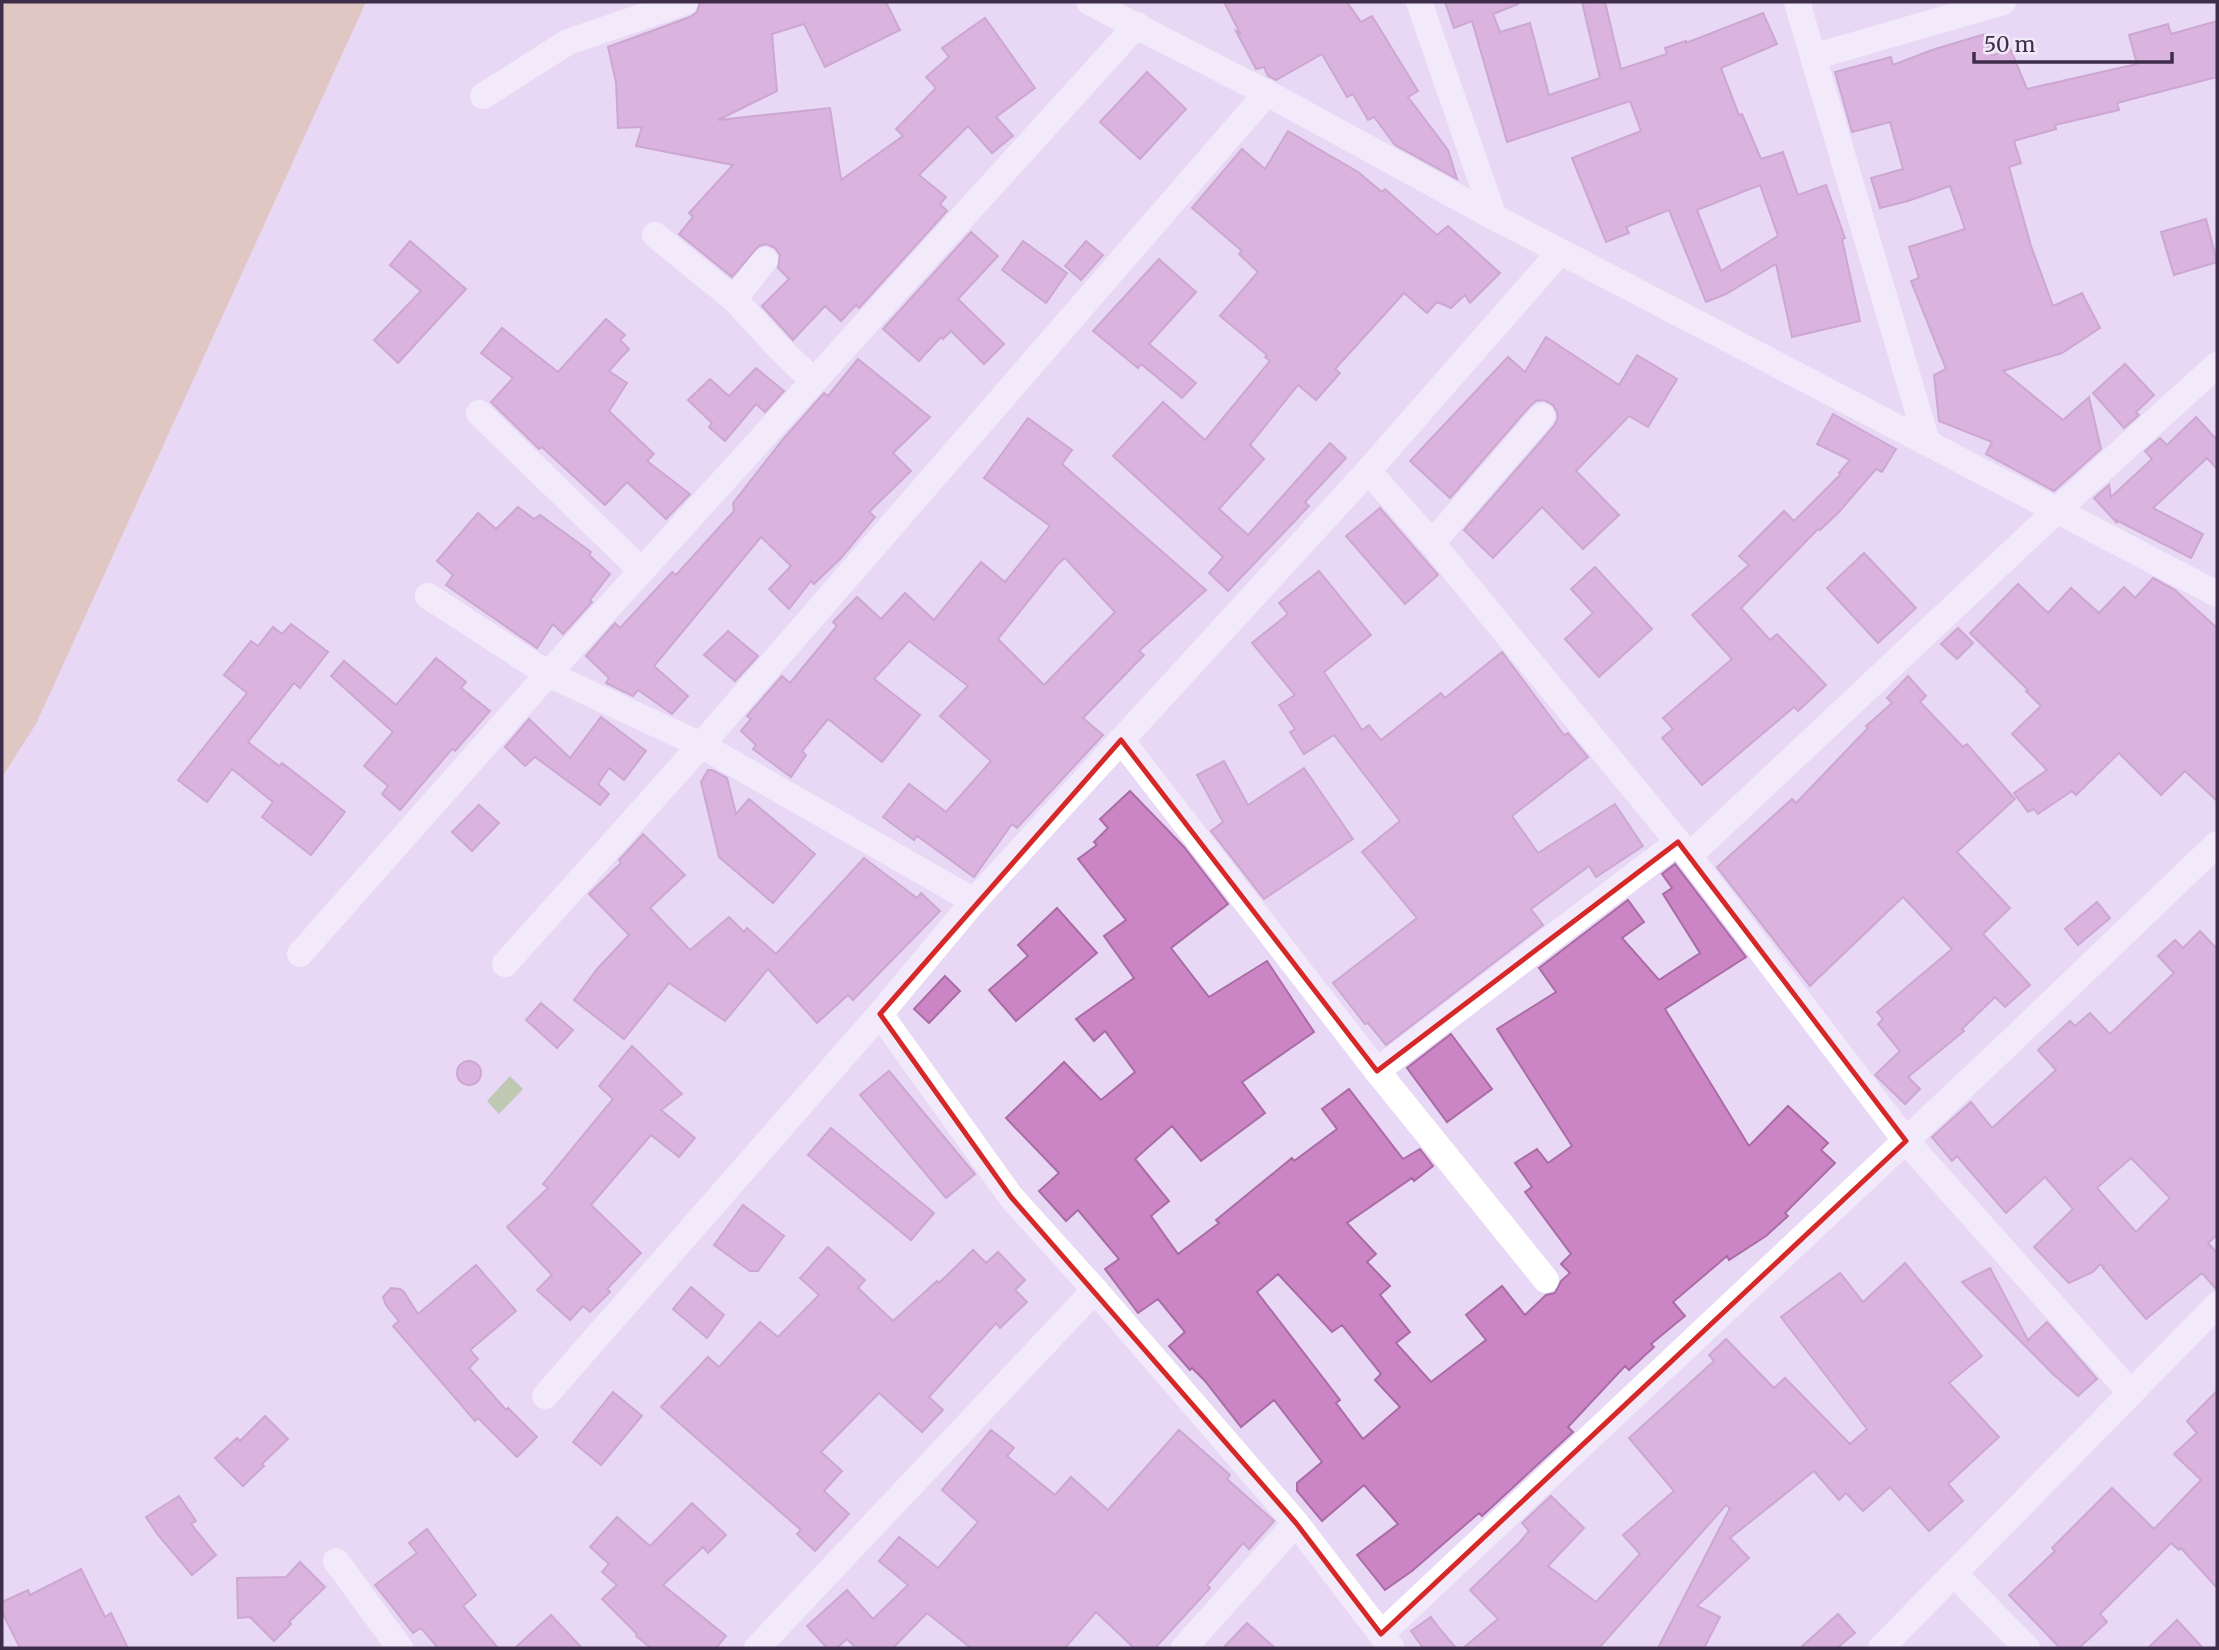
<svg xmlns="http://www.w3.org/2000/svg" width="2219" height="1650" font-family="Merriweather,serif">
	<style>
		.green { fill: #d8b286 }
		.water { fill: #8cb461 }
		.building { fill: #cb85c4; stroke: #aa6ca5; stroke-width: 2; fill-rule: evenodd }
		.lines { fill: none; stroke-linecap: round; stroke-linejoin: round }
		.minor { stroke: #fff; stroke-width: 26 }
		.marked { fill: none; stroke: #d62828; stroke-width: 5; stroke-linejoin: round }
	</style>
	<rect width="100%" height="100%" fill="#e8d8f6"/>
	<path class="green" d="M2,2h364l-330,722 -34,53z"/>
	<path class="water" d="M510,1076l13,13 -24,25 -12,-13z"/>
	<g class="building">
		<path d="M700,2h186l14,28 -75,37 -21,-43 -32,10 5,57 -59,29 112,-12 11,72 62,-44 -7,-7 40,-41 -10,-11 23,-20 -7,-9 43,-30 50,70 -39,29 17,19 -21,17 -24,-27 -49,49 27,22 -6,7 7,7 -88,97 -3,-3 -15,16 -16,-15 -32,34 -31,-34 27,-27 -11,-11 2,-13 -5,-7 -8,-4 -8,2 -27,31 -53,-43 14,-17 -4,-4 44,-48 -97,-19 6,-19 -24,1 -2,-46 -8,-35 82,-30 7,-5z"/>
		<path d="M1224,2h123l14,20 11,-6 46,75 -10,6 40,53 9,29 -62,-34 -21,-28 -6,3 -15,-26 -6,3 -25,-43 -46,26 -8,-4 -4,-9 -8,2 -20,-38 4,2z"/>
		<path d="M1445,2h73v2l-25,10 7,18 30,-9 19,72 51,-17 -18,-76h23l16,67 46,-15 -2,-6 21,-7v2l77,-30 14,31 -56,24 18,47 3,-1 19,45 22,-7 15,43 28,-10 19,53 -3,1 18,82 -68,16 -16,-73 -50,30 -20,8 -37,-92 -43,17 3,6 -23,9 -34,-84 69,-27 -11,-30 -123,41 -35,-121 -18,7zM1760,185l18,51 -57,35 -24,-61z"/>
		<path d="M2217,21v56l-100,26 2,7 -64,15 1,4 -42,12 7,22 -12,4 22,79 22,60 29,-13 18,35 -38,25 -59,18 60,49 26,-23 12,52 -47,42 -68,-37 6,-12 -53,-21 -5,-46 12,-6 -35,-88 8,-3 -10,-31 56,-18 -15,-43 -42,15 -28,7 -9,-30 32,-9 -13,-47 -38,10 -17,-60 56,-15 2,8 39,-15 53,-16 7,22 18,-8 17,41 110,-25 -8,-29 39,-11 3,10z"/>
		<path d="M1147,72l39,37 -46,50 -40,-37z"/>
		<path d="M1288,131l70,41 24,20 3,-3 52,46 11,-9 52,47 -30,30 -5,-8 -14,13 -14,-6 -10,11 -23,-20 -69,76 5,4 -24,27 -18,-15 -48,60 14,14 -45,50 29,26 82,-92 16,15 -41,44 4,4 -81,85 -19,-18 14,-16 -110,-101 50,-54 42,38 65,-79 -5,-4 2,-2 -47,-39 38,-44 -19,-18 3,-3 -50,-43 50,-59 23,20z"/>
		<path d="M2206,219l11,43 -43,13 -13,-43z"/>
		<path d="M971,232l27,24 -40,43 46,45 -20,20 -33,-33 -8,8 -2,-2 -22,24 -36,-32z"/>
		<path d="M410,241l56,48 -68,74 -24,-23 47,-49 -31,-26z"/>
		<path d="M1023,241l44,32 -21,30 -44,-33z"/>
		<path d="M1086,241l17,14 -22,25 -16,-14z"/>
		<path d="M1159,259l37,33 -47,52 47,39 -14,15 -41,-34 -3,4 -45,-37z"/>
		<path d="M606,319l19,16 -5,5 9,9 -20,22 18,12 -18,28 45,43 -7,7 43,33 -24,25 -39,-37 -22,23 -63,-58 -3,2 -48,-47 22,-24 -32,-25 21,-25 56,44z"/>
		<path d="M1546,337l73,48 18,-30 40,24 -29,48 -19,-11 -53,55 43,44 -36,34 -41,-42 -49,51 -29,-28 90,-104 4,-8 -1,-6 -4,-7 -9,-5 -8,1 -6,5 -80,92 -40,-37 98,-104 17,15z"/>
		<path d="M858,359l72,58 -37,36 18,18 -42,41 6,5 -34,41 -27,26 -3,-3 -22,28 -20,-20 22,-23 -30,-29 -107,129 34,30 -16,18 -34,-24 -5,6 -27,-13 3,-5 -23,-22 29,-33 5,5 52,-56 4,3 58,-64 -1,-8 52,-66 39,-44 4,3z"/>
		<path d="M2125,364l29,31 -18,17 3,3 -15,13 -31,-35z"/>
		<path d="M756,368l28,23 -19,21 -9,-8 -31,37 -16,-14 3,-4 -24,-23 22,-21 19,17z"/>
		<path d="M1833,414l63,35 -14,23 -6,-3 -37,43 -19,18 -2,-1 -77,79 29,32 7,-6 49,51 -28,26 -4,-4 -92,78 -40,-47 11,-9 -10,-11 69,-59 -40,-44 57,-50 -10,-9 45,-45 10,10 47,-47 -2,-1 11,-13 -33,-16z"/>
		<path d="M2196,417l21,23v29l-10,-11 -54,50 50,26 -12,24 -75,-38 1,3 -23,-25 15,-13 2,12 41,-38 -7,-8 15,-13 7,7z"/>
		<path d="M1028,418l44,32 -10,14 144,126 -67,61 5,4 -61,63 20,17 -86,93 -5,-4 -38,53 -57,-41 -3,4 -31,-23 26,-33 37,28 45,-51 -51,-45 28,-30 -59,-45 -35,38 46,36 -38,47 -54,-43 -26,32 4,4 -15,22 -38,-28 3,-4 -15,-14 10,-12 -4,-3 35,-40 8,7 47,-57 -4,-4 24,-25 24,22 24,-26 29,27 47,-58 24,20 45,-56 -66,-48zM1065,558l50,54 -71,73 -46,-46 60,-75z"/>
		<path d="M518,507l16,12 6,-4 51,37 -2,3 21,19 -20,26 2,2 -29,32 -10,-10 -16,24 -91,-63 7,-10 -16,-14 41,-48 18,16z"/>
		<path d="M1380,508l58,67 -33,29 -59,-68z"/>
		<path d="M1864,553l52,55 -38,35 -51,-55z"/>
		<path d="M1595,567l57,62 -53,48 -34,-38 28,-26 -22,-24z"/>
		<path d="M1319,571l52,64 -47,37 38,58 7,-5 12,15 60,-47 4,5 57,-46 62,83 4,-2 20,24 -76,59 26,37 77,-49 28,42 -47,31 -7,-11 -58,43 12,16 -157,120 -18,-22 -3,1 -32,-41 84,-65 -55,-66 38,-31 -66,-86 -30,19 -14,-22 5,-3 -16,-24 16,-10 -43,-52 36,-29 -9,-11z"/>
		<path d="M2153,578l22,12 42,38v173l-32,-30 -24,24 -42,-42 -43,42 -4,-4 -34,23 -4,-5 -6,3 -14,-19 33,-23 -35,-36 29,-28 -15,-15 2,-1 -58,-57 48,-49 30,29 23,-25 28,25 25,-26 11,11z"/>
		<path d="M291,624l37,28 -28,36 -6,-5 -46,59 31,24 3,-3 63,49 -34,43 -49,-38 11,-15 -41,-33 -25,33 -29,-22 69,-87 -23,-18 27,-34 7,5 15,-19 9,7z"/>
		<path d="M1958,628l15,15 -16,16 -16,-15z"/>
		<path d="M728,631l30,25 -23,25 -31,-26z"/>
		<path d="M436,658l30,24 -5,6 29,23 -35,40 -3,-2 -52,61 -18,-16 6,-8 -24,-20 29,-34 -62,-56 13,-15 52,44z"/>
		<path d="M1908,676l18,20 -6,6 43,45 4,-3 48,55 -58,53 53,56 -27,26 47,51 -25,22 -10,-10 -33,32 2,2 -56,46 12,12 -15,15 -30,-29 25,-24 -22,-27 5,-5 -6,-7 75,-63 -49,-52 -93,89 -93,-119 75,-68 4,4 72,-75 -2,-2 26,-23 -5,-5z"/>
		<path d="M601,717l45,34 -22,29 -15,-12 -11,16 11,10 -9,11 -65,-48 -10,9 -20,-19 24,-28 41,39z"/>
		<path d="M1224,761l24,44 56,-37 49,71 -89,60 -53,-68 12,-9 -26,-47z"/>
		<path d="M708,770h4l15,8 9,36 13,-15 66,55 -42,49 -54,-46 -18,-75z"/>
		<path d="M1130,791l54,56 44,57 -57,44 38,49 58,-36 47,71 -72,50 23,31 -64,48 -29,-35 -37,33 34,42 -18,15 27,38 41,-31 -3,-3 76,-62 2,3 43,-32 -15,-20 27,-20 54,70 17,-10 13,17 -19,15 -2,-3 -65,45 29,31 -9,8 23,24 -10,9 30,37 -14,11 35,39 55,-42 -20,-25 36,-29 23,29 21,-20 9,-2 6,-12 9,-8 -9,-9 10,-10 -46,-62 7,-5 -17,-24 22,-14 11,14 24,-17 -75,-117 59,-37 -17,-24 89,-68 16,22 -22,16 37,42 41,-27 -37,-59 9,-6 -10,-14 13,-10 71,93 -81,52 84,137 39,-40 40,37 -7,7 14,13 -50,50 3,3 -22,20 -37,24 -2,-4 -54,46 12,14 -34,28 3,3 -25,23 -4,-4 -57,61 5,5 -91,84 -3,-3 -67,58 -27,19 -28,-35 41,-31 -34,-39 -42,36 -25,-30v-8l25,-21 -48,-62 -33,27 -36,-46 -13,-13 -2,2 -21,-24 16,-14 -27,-33 -20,14 -33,-44 14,-10 -41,-49 -12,11 -27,-30 20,-18 -53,-55 58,-56 37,38 34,-28 -30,-41 -11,10 -18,-22 58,-41 -30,-42 22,-16 -48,-61 19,-14 -3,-3 14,-14 -8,-9zM1278,1274l54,58 10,-7 39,49 -6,6 25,27 -37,32 -27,-36 4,-3 -83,-108z"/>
		<path d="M479,805l20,18 -27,28 -20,-19z"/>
		<path d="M643,834l42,41 -35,33 40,42 39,-33 15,15 3,-4 29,26 88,-96 53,40 4,-5 19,18 -87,89 -5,-5 -31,28 -49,-54 -43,52 -56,-38 -45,56 -50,-39 24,-32 31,-33 -40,-41 32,-31 -2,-3z"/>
		<path d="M2097,902l13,16 -32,27 -13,-16z"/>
		<path d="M1057,908l40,45 -81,68 -27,-31 39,-34 -10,-11z"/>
		<path d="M2200,931l17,18v286l-9,8 9,10v37l-15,-17 -56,46 -43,-51 2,-2 -2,1 -3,-3 -7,8 -24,11 -35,-36 39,-38 -28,-32 -39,36 -49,-57 -5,5 -20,-24 39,-35 21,26 64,-58 -18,-20 32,-29 5,5 15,-13 20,21 64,-61 -16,-17 17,-16 8,8zM2131,1158l39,40 -34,34 -39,-44z"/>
		<path d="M945,976l15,15 -31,32 -15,-14z"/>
		<path d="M541,1003l32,27 -16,18 -31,-28z"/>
		<path d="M1451,1034l41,55 -45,33 -40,-54z"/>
		<path d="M632,1046l50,48 -21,16 34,28 -16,19 -28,-22 -60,70 50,48 -34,36 3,3 -20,20 -7,-6 -13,14 -33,-30 15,-15 -45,-48 41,-39 -5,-4 70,-85 -14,-13z"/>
		<circle cx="469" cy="1073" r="12"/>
		<path d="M889,1071l86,103 -29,24 -86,-103z"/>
		<path d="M831,1128l103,85 -23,27 -103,-85z"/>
		<path d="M743,1205l41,31 -26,35h-8l-36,-26z"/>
		<path d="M828,1247l37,33 -7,8 35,33 44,-40 2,2 34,-33 13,13 12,-11 27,28 -10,10 12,12 -27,26 -4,-5 -67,74 14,13 -21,22 -43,-39 -58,59 21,19 -18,20 25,23 -34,37 -18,-17 4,-4 -140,-123 47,-50 11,10 41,-45 18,15 41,-42 -19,-17z"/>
		<path d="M1905,1263l77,93 -33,27 50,54 -51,47 15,17 -34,30 -39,-44 -27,24 -17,-18 -7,7 -25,-29 -84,67 19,20 -52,48 23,11 -16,31h-46l72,-140 -4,-3 -127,143h-136l35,-29 -28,-29 49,-47 10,-12 -7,-8 29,-27 33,32 -36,38 48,36 44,-48 -17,-19 51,-44 -45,-53 85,-77 -5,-6 17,-16 48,49 11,-10 65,66 17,-15 -86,-112 59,-44 23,29z"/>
		<path d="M476,1265l40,46 -46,39 8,9 -9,9 37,42 2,-2 29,29 -20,20 -39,-39 -3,3 -82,-95 6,-5 -13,-16 -3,-8 8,-9 9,1 4,3 14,22z"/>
		<path d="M1990,1268l38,72 19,-18 50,57 -19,17 -24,-21 -92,-93z"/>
		<path d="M691,1287l33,28 -17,23 -34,-29z"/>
		<path d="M2217,1391v197l-36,-40 -2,2 -8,-7 -71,71 7,8 -28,26h-19l-51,-53 46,-44 -3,-3 60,-60 42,41 47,-49 -27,-26 23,-21 -10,-12z"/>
		<path d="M613,1392l29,24 -41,49 -28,-23z"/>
		<path d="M265,1416l23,23 -26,25 2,2 -21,20 -28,-28 22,-20 3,3z"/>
		<path d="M991,1430l23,18 -7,8 48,39 16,-18 37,33 71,-80 51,45 -3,4 47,42 -25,28 -6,-6 -36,42 3,3 -55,60h-21l-38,-36 -31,36h-94l-44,-35 -34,35h-37l-9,-9 -10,9h-10l-20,-22 40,-36 26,29 35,-34 -29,-24 20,-24 39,31 40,-46 -36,-32z"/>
		<path d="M179,1496l17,25 -5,3 25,31 -24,20 -34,-40 -12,-18z"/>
		<path d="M692,1503l34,32 -18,18 -5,-6 -40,38 63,51 -10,12h-65l-15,-12 1,-2 -35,-35 15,-14 -15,-13 7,-8 -19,-17 27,-30 33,29z"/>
		<path d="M427,1529l49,66 -13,11 35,42h-60l-17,-20 -8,5 -38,-48 42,-32 -8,-10z"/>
		<path d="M300,1562l25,25 -36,35 2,2 -17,17 -24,-24 -12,1 -1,-40 49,-1z"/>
		<path d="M81,1569l24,48 6,-4 17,35h-108l-18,-36v-10l26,-12 2,5z"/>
		<path d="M1838,1614l17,19 -18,15h-37z"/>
		<path d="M551,1615l31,33h-67z"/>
		<path d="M1431,1617l8,11 17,20h-33l-12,-17z"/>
		<path d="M2177,1620l26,28h-55z"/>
		<path d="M1247,1623l28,25h-52z"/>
	</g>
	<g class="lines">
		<g class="minor">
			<path d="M1089,2l178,91 227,124 723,377"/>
			<path d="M1419,2l75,215"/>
			<path d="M1797,2l130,440"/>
			<path d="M1813,57l190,-55"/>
			<path d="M483,96l85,-54 117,-40"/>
			<path d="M655,235l79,64 49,53 31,29"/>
			<path d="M734,299l31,-39"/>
			<path d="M479,413l163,158"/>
			<path d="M1368,471l64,72 246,299 228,299 225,252"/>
			<path d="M1432,543l110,-127"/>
			<path d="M428,596l120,78 153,71 273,156"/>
			<path d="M1121,740l256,331 169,209"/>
			<path d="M1689,856l367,-345 161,-146"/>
			<path d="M300,954l248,-280 589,-649"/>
			<path d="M505,964l196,-219 566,-652"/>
			<path d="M880,1014l131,183 84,93 201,233 95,124"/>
			<path d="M1377,1071l301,-229"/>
			<path d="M545,1396l335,-382 94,-113 394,-430 192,-219"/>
			<path d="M336,1561l64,87"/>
			<path d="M1954,1574l73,74"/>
			<path d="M1381,1634l621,-584 215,-206"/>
			<path d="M757,1648l338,-358"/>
			<path d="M1184,1648l112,-125"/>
			<path d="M1881,1648l336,-343"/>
		</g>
	</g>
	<path d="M0 0H2219V1650H0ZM1121,740l256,331 301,-229 228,299 -525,493 -85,-111 -285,-326 -131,-183z" fill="#e8d8f6" fill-opacity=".55" fill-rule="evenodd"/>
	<path class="marked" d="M1121,740l256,331 301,-229 228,299 -525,493 -85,-111 -285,-326 -131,-183z"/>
	<rect width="2219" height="1650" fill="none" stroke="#3f2e4b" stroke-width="7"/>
	<path d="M1974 52v10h198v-10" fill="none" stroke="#3f2e4b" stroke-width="3.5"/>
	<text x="1984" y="52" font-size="21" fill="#3f2e4b" stroke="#f1e9f8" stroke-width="5" paint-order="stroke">50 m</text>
</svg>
